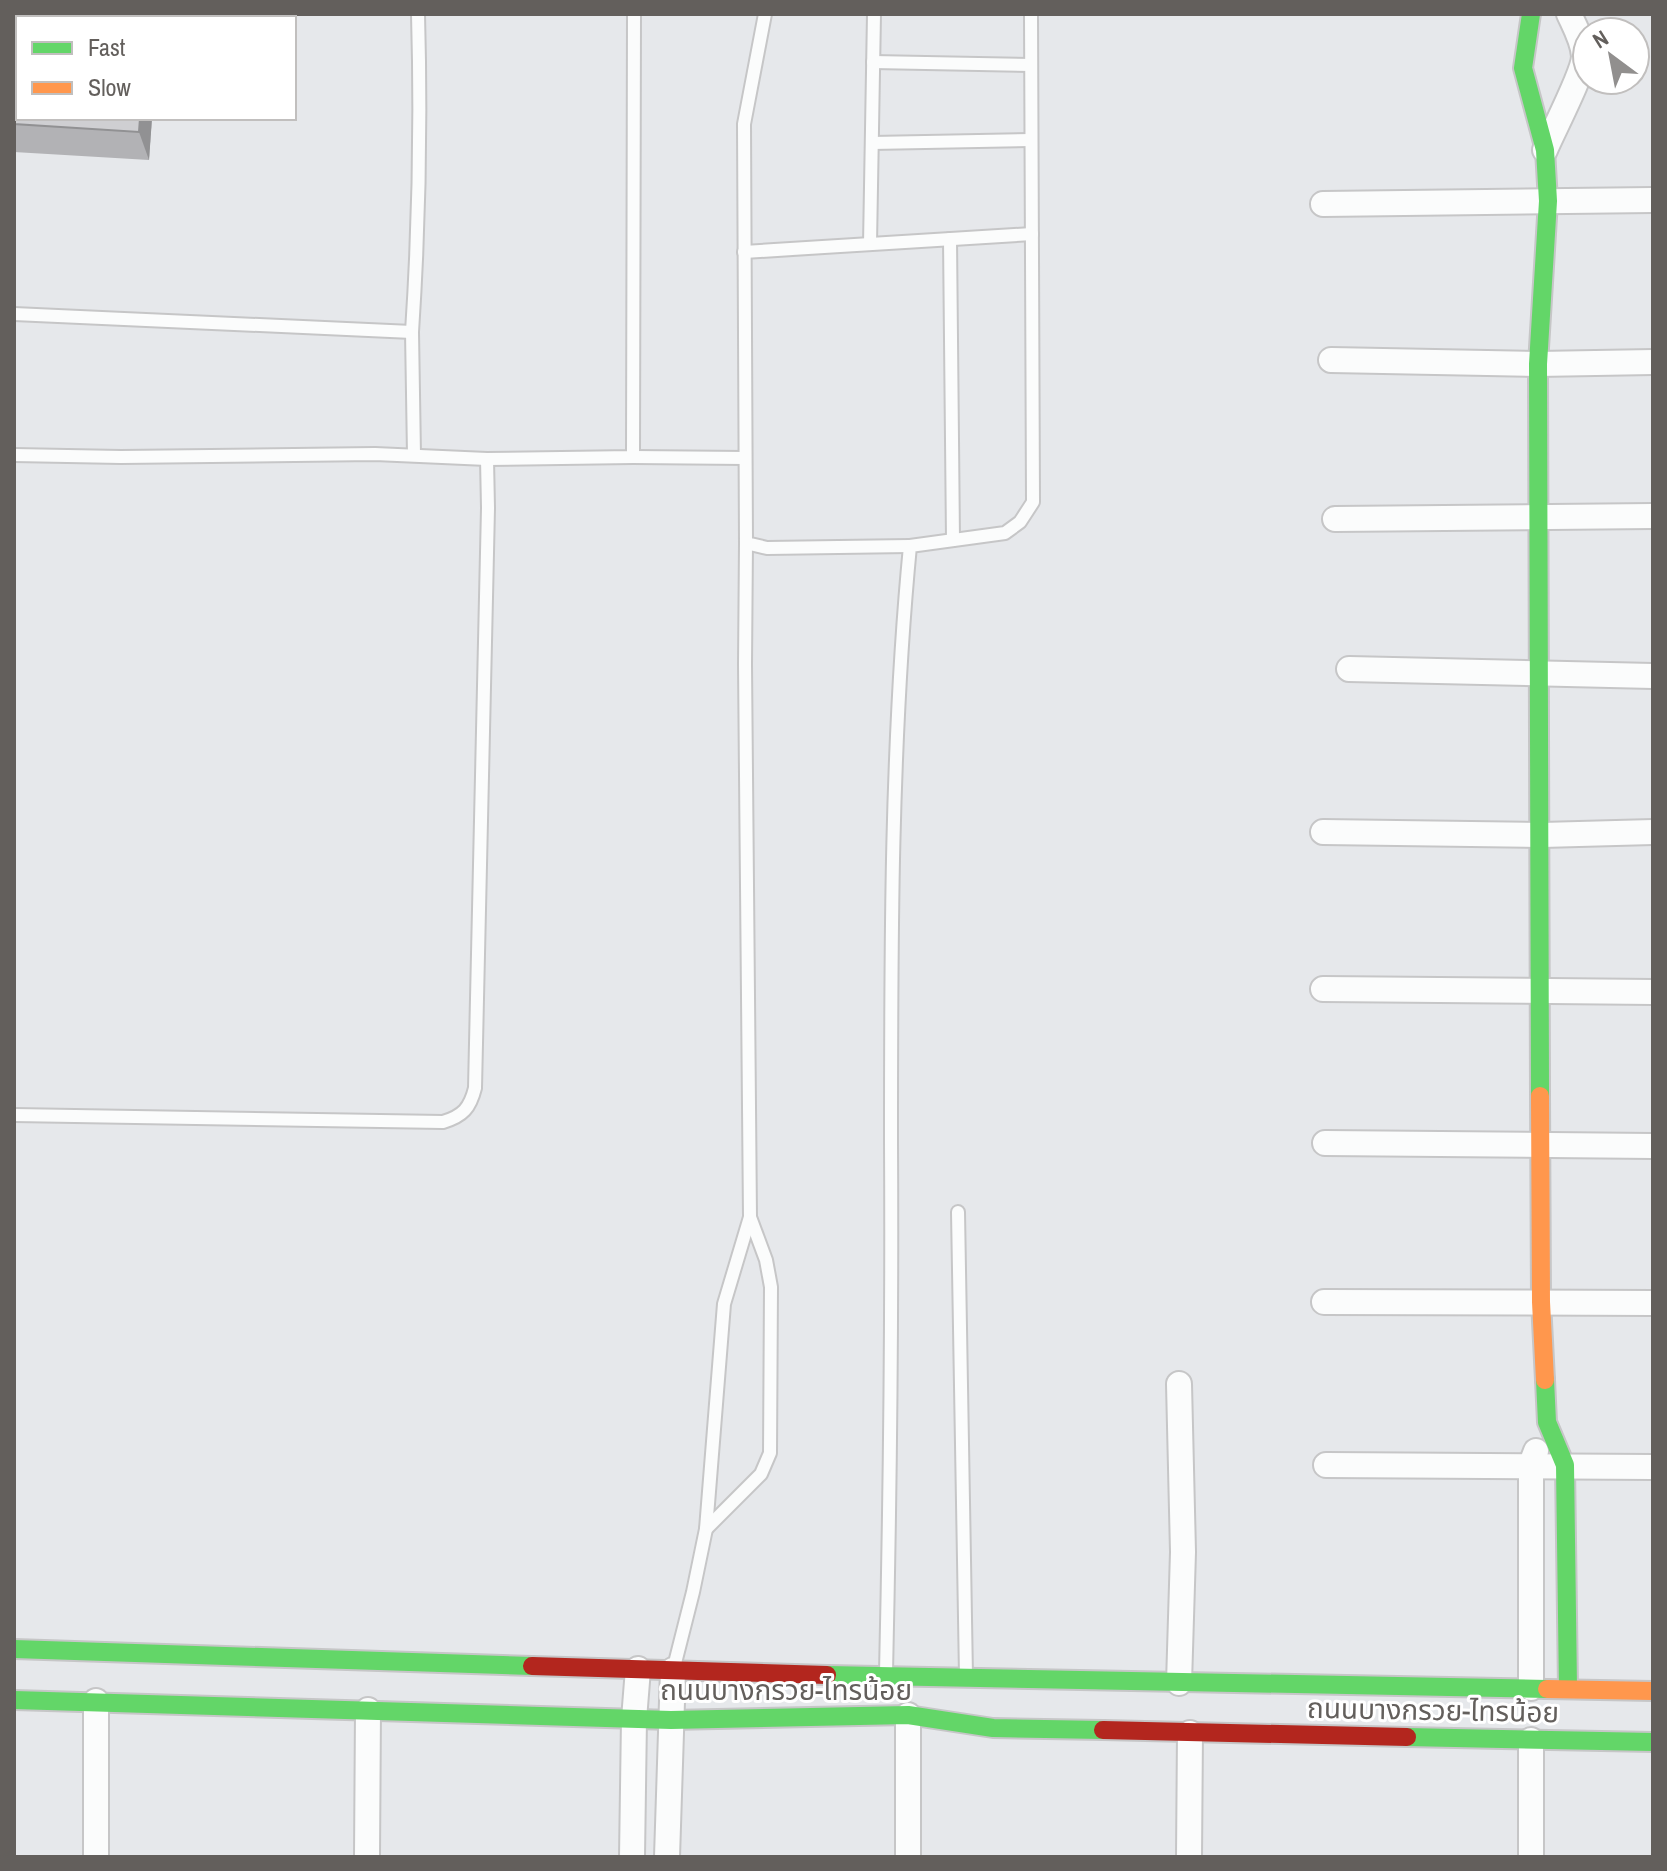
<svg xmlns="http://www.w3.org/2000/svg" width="1667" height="1871" font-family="'Archivo Narrow','Noto Sans Thai',sans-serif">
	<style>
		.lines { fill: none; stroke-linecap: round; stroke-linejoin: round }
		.lane-casing { stroke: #c6c6c7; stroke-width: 16 }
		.street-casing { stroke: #c6c6c7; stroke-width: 28 }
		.fast-casing { stroke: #c6c6c7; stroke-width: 22 }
		.slow-casing { stroke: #c6c6c7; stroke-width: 22 }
		.jam-casing { stroke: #c6c6c7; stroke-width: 22 }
		.lane { stroke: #fbfcfc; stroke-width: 12 }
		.street { stroke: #fbfcfc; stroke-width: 24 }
		.fast { stroke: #63d668; stroke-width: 18 }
		.slow { stroke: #ff974d; stroke-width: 18 }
		.jam { stroke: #b3261e; stroke-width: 18 }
		.wall { fill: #b2b2b5 }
		.shaded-wall { fill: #919193 }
		.building { fill: #cfcfd2; stroke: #919193; stroke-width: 2 }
		.labels { text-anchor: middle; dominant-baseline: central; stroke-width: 6; stroke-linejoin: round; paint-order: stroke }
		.street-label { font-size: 28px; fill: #635f5c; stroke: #fff }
	</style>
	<rect width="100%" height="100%" fill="#e6e8eb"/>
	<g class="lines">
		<g class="lane-casing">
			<g id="lane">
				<path d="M765,14l-21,110 2,419 21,5 143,-2"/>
				<path d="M873,62l158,3"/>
				<path d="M872,143l159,-3"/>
				<path d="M950,239l3,301"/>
				<path d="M870,244l4,-230"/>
				<path d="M744,252l288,-18"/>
				<path d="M14,314l398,18 2,123"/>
				<path d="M412,332c7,-106 9,-212 6,-318"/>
				<path d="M14,455l107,2 254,-3 112,5 1,49 -13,580c-5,20 -12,28 -32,34l-429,-7"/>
				<path d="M633,457l112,1"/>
				<path d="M487,459l146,-2 1,-443"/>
				<path d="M958,1212l8,464"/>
				<path d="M706,1529l55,-55 9,-21 1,-166 -5,-27 -16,-43"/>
				<path d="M674,1667l19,-75 13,-63 18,-225 26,-87 -5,-553 1,-121"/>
				<path d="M886,1673c4,-178 6,-355 5,-533 0,-198 0,-397 19,-594l95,-13 15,-11 13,-20 -2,-488"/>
			</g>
		</g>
		<g class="street-casing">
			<g id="street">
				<path d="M1545,150c8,-19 39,-78 39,-94 -1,-15 -9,-29 -15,-42"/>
				<path d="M1323,204l330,-4"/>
				<path d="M1331,360l207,4 115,-2"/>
				<path d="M1335,519l318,-3"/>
				<path d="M1349,669l304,7"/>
				<path d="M1323,832l219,3 111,-3"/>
				<path d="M1323,989l330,3"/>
				<path d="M1325,1143l328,3"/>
				<path d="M1324,1302l329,1"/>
				<path d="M1326,1465l327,2"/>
				<path d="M1179,1683l4,-131 -4,-168"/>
				<path d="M1531,1688v-224l5,-13"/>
				<path d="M96,1701v156"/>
				<path d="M367,1857l1,-147"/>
				<path d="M632,1857l2,-138 4,-50"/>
				<path d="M667,1857l6,-187"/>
				<path d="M908,1857v-142"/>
				<path d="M1189,1857l1,-124"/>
				<path d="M1531,1857v-117"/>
			</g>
		</g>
		<g class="fast-casing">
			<g id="fast">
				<path d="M1531,14l-8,54 22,82 3,51 -10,163 2,732"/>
				<path d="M1545,1380l2,42 18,43 3,224"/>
				<path d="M14,1649l518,17"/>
				<path d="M827,1675l720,14"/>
				<path d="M14,1700l657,20 237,-5 85,13 110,2"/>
				<path d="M1407,1737l246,5"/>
			</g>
		</g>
		<g class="slow-casing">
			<g id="slow">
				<path d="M1540,1096l1,206 4,78"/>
				<path d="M1547,1689l106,2"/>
			</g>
		</g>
		<g class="jam-casing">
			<g id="jam">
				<path d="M532,1666l295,9"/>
				<path d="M1103,1730l304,7"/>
			</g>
		</g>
		<use href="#lane" class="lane"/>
		<use href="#street" class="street"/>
		<use href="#fast" class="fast"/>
		<use href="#slow" class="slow"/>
		<use href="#jam" class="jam"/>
	</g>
	<path class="wall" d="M14,49l138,69 -3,42 -135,-8z"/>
	<path class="shaded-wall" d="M140,118h12l-3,42 -10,-28z"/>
	<path class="building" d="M14,49h4v69h122l-1,14 -125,-8z"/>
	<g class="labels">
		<g class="street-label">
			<text x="786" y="1690">ถนนบางกรวย-ไทรน้อย</text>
			<text transform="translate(1433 1710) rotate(1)">ถนนบางกรวย-ไทรน้อย</text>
		</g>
	</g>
	<rect width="1667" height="1871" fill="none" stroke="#635f5c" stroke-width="32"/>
	<rect x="16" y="16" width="280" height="104" fill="#ffffff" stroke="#c1bfbe" stroke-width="2"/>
	<rect x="32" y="42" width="40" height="12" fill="#63d668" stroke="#c1bfbe" stroke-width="2"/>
	<text x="88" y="56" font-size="24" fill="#635f5c">Fast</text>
	<rect x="32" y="82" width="40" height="12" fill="#ff974d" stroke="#c1bfbe" stroke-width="2"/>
	<text x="88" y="96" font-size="24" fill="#635f5c">Slow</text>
	<g transform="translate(1611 56) rotate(328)"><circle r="38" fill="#ffffff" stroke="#c1bfbe" stroke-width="2"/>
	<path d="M0-6L14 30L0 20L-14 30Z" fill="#918f8e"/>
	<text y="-12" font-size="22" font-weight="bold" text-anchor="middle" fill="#635f5c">N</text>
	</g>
</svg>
